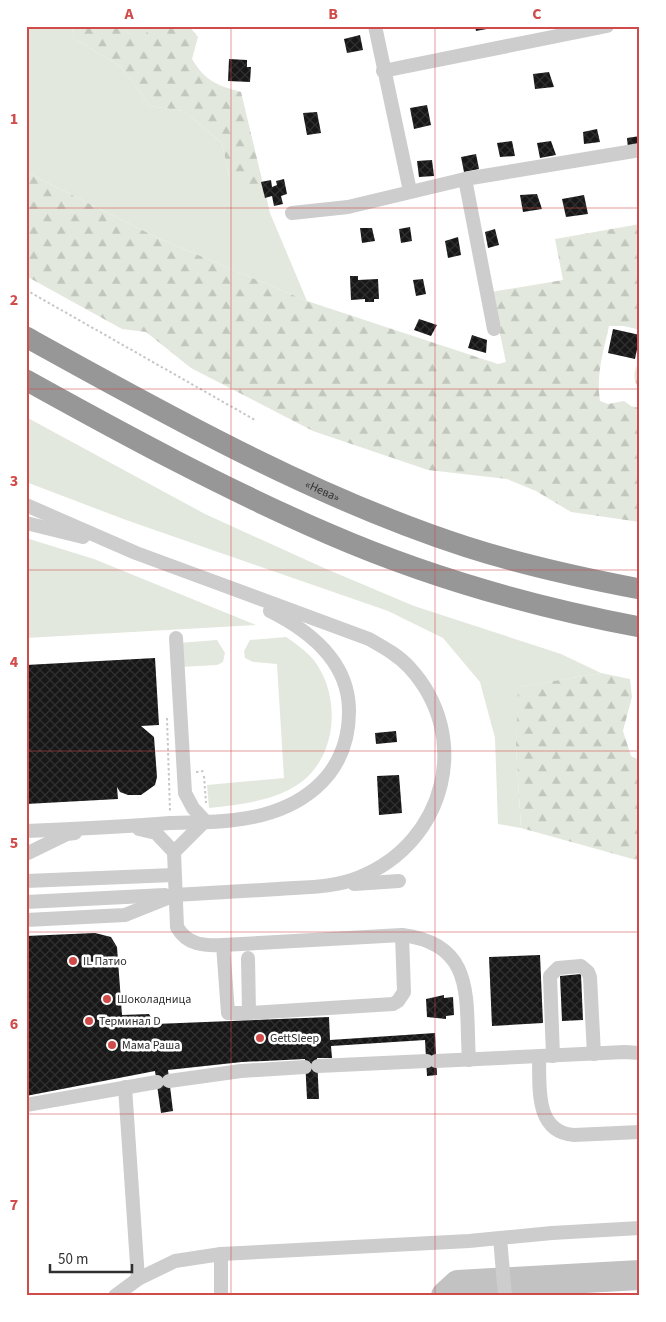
<svg xmlns="http://www.w3.org/2000/svg" width="666" height="1322" font-family="'Source Sans 3',sans-serif">
	<style>
		.green { fill: #e2e8dd }
		.forest { fill: url(#forest-firs) }
		.lines { fill: none; stroke-linecap: round; stroke-linejoin: round }
		.taxiway { stroke: #c2c2c2; stroke-width: 30 }
		.building { fill: url(#building-cross-hatch) }
		.path { stroke: #c7c7c7; stroke-width: 2; stroke-dasharray: 2.5 2.5; stroke-linecap: butt }
		.minor { stroke: #cdcdcd; stroke-width: 14 }
		.highway { stroke: #979797; stroke-width: 21 }
		.minor-bridge { stroke: #cdcdcd; stroke-width: 14 }
		.grid { fill: none; stroke: #d04b49; stroke-width: 1; stroke-opacity: 0.55 }
		.poi-dot { fill: #d04b49; stroke: #fff; stroke-width: 2 }
		.labels { text-anchor: middle; dominant-baseline: central; stroke-width: 5; stroke-linejoin: round; paint-order: stroke }
		.street-label { font-size: 12px; fill: #303030; stroke: #fff }
		.poi-label { font-size: 12px; fill: #303030; stroke: #fff; text-anchor: start }
		.neatline { fill: none; stroke: #d04b49; stroke-width: 2 }
		.grid-label { font-size: 16px; text-anchor: middle; font-weight: bold; fill: #d04b49 }
	</style>
	<defs>
		<pattern id="forest-firs" width="22" height="20" patternUnits="userSpaceOnUse" patternTransform="scale(1.25)"><rect width="22" height="20" fill="#e2e8dd"/><path d="M5 1l3.5 6h-7zM16 11l3.5 6h-7z" fill="#c2c7be"/></pattern>
		<pattern id="building-cross-hatch" width="8" height="8" patternUnits="userSpaceOnUse" patternTransform="scale(1.25)"><rect width="8" height="8" fill="#171717"/><path d="M0 0l8 8M0 8l8-8" fill="none" stroke="#303030"/></pattern>
	</defs>
	<rect width="100%" height="100%" fill="#fff"/>
	<g class="green">
		<path d="M26,26h45l4,13 46,28 29,39 34,5 38,32 7,33 35,12 6,25 37,88 -149,-63 -132,-66z"/>
		<path d="M125,26h23l-5,20 -17,-15z"/>
		<path d="M26,417l179,97 119,54 90,38 147,48 40,19 -82,14 -3,59 5,82 -23,-4 -3,-86 -15,-56 -37,-44 -55,-27 -262,-91 -100,-38z"/>
		<path d="M26,538l68,21 162,66 -230,13z"/>
		<path d="M286,637c12,8 26,18 33,31 22,36 16,93 -22,117 -26,17 -57,19 -88,23l-2,-23 77,-7 -7,-114 -24,-2 -8,-4 -1,-7 6,-11z"/>
		<path d="M217,640l8,13 -2,9 -6,3 -37,2 -1,-24z"/>
	</g>
	<g class="forest">
		<path d="M71,26h54l1,5 17,14 5,-19h41l9,11 -6,22c14,23 25,26 49,33l23,96 -22,-2 -13,-10 -7,-33 -38,-32 -34,-5 -29,-39 -46,-28z"/>
		<path d="M26,172l132,66 149,63 191,63 8,-2 -15,-70 72,-12 -8,-41 85,-15v106l-16,-4h-15c-6,27 -13,48 -9,75l8,3 16,-3 7,5 9,2v114l-69,-10 -35,-21 -29,-12 -79,-9 -115,-39 -122,-63 -45,-36 -24,-3 -96,-53z"/>
		<path d="M640,360v30c-8,-10 -7,-19 0,-30z"/>
		<path d="M601,673l29,6 2,18 -9,34 8,25 9,5v100l-119,-33 -5,-82 2,-59z"/>
	</g>
	<g class="lines">
		<path class="taxiway" d="M446,1296l12,-11 182,-10"/>
	</g>
	<g class="building">
		<path d="M475,26h17v2l-16,3z"/>
		<path d="M360,35l3,15 -16,3 -3,-14z"/>
		<path d="M229,59l18,1v7h4l-1,15 -22,-1z"/>
		<path d="M549,72l5,15 -19,2 -2,-15z"/>
		<path d="M427,105l4,20 -17,4 -4,-21z"/>
		<path d="M317,112l4,21 -14,2 -4,-22z"/>
		<path d="M597,129l3,13 -16,2 -1,-12z"/>
		<path d="M640,136v11l-12,2 -1,-11z"/>
		<path d="M512,141l3,15 -15,1 -3,-14z"/>
		<path d="M551,141l5,14 -16,3 -3,-15z"/>
		<path d="M476,154l3,15 -15,3 -3,-15z"/>
		<path d="M432,160l2,16 -15,1 -2,-16z"/>
		<path d="M284,179l3,15 -6,2 2,8 -9,2 -2,-10 -7,2 -4,-16 10,-2 1,7 5,-2 -1,-4z"/>
		<path d="M537,194l5,15 -19,3 -3,-17z"/>
		<path d="M584,195l4,19 -22,3 -4,-18z"/>
		<path d="M410,227l2,14 -11,2 -2,-14z"/>
		<path d="M360,228h12l3,13 -13,2z"/>
		<path d="M495,229l4,16 -11,3 -3,-16z"/>
		<path d="M458,237l3,18 -13,3 -3,-17z"/>
		<path d="M350,276h8v4l20,-1 1,20h-5v3h-9v-3l-14,1z"/>
		<path d="M423,279l3,15 -10,2 -3,-16z"/>
		<path d="M419,319l18,6 -6,11 -17,-6z"/>
		<path d="M613,329l27,6 -5,24 -27,-6z"/>
		<path d="M472,335l15,5 -1,13 -18,-5z"/>
		<path d="M155,658l4,67 -18,1 13,11 3,40 -2,8 -14,10h-13l-8,-3 -3,-5 1,12 -92,5v-139z"/>
		<path d="M396,731l1,11 -21,2 -1,-11z"/>
		<path d="M399,775l3,38 -23,2 -2,-39z"/>
		<path d="M95,933l16,4 6,10 5,68 27,-1 6,10 174,-7 1,23 105,-7 2,42 -10,1 -2,-36 -94,6 1,12h-15l2,41h-12l-2,-40 -63,3 -74,8 5,41 -12,2 -6,-42 -129,25v-160z"/>
		<path d="M540,955l3,68 -51,3 -3,-69z"/>
		<path d="M581,974l2,46 -21,1 -2,-45z"/>
		<path d="M444,995v3l9,-1 1,18 -8,1v3l-19,-2 -1,-18z"/>
	</g>
	<g class="lines">
		<g class="path">
			<path d="M26,290l229,130"/>
			<path d="M167,718l3,93"/>
			<path d="M196,772l8,-1"/>
			<path d="M204,776l2,27"/>
		</g>
		<g class="minor">
			<path d="M375,26l35,165"/>
			<path d="M383,71l224,-45"/>
			<path d="M465,179l29,150"/>
			<path d="M292,213l56,-6 117,-28 175,-29"/>
			<path d="M26,505l110,48 233,86c14,8 29,16 40,28 64,69 37,175 -49,210 -26,11 -54,10 -82,12 -34,2 -68,4 -103,6"/>
			<path d="M26,523l57,14"/>
			<path d="M139,829l17,4 18,19 31,-31 -12,-13 -8,-15 -9,-155"/>
			<path d="M26,831c48,-2 96,-4 144,-8 21,-1 43,0 64,-3 64,-7 116,-42 115,-111 -1,-48 -41,-79 -79,-98"/>
			<path d="M174,852l3,75c10,18 27,19 46,18l5,68h21l-1,-55"/>
			<path d="M26,854l41,-20 8,-1"/>
			<path d="M26,881l148,-6"/>
			<path d="M354,884l45,-3"/>
			<path d="M402,935c75,9 63,65 67,125"/>
			<path d="M223,945l179,-10 2,57 -6,9 -5,3 -144,9"/>
			<path d="M553,1056l-3,-80 8,-8 23,-2 7,6 2,5 4,77"/>
			<path d="M539,1057c1,29 -5,75 35,78l66,-3"/>
			<path d="M436,1061l189,-9 15,1"/>
			<path d="M318,1066l109,-5"/>
			<path d="M169,1081l72,-10 64,-4"/>
			<path d="M125,1087l13,192"/>
			<path d="M26,1105l131,-23"/>
			<path d="M500,1238l5,58"/>
			<path d="M115,1296l23,-17 37,-18 46,-7 248,-13 83,-8 88,-5"/>
			<path d="M221,1296v-42"/>
		</g>
		<g class="highway">
			<path id="s1" d="M26,337c139,77 289,161 441,210 56,18 115,31 173,42"/>
			<path d="M26,380c99,55 199,109 303,154 99,43 205,73 311,93"/>
		</g>
		<g class="minor-bridge">
			<path d="M26,902l139,-7"/>
			<path d="M26,920l99,-5 50,-20"/>
		</g>
	</g>
	<path class="grid" d="M231,26v1270M435,26v1270M26,208h614M26,389h614M26,570h614M26,751h614M26,932h614M26,1114h614"/>
	<g class="poi-dot">
		<circle cx="73" cy="961" r="5"/>
		<circle cx="107" cy="999" r="5"/>
		<circle cx="89" cy="1021" r="5"/>
		<circle cx="260" cy="1038" r="5"/>
		<circle cx="112" cy="1045" r="5"/>
	</g>
	<g class="labels">
		<g class="street-label">
			<text stroke="none"><textPath href="#s1" startOffset="334">«Нева»</textPath></text>
		</g>
		<g class="poi-label">
			<text x="83" y="961">IL Патио</text>
			<text x="117" y="999">Шоколадница</text>
			<text x="99" y="1021">Терминал D</text>
			<text x="270" y="1038">GettSleep</text>
			<text x="122" y="1045">Мама Раша</text>
		</g>
	</g>
	<rect width="666" height="1322" fill="none" stroke="#ffffff" stroke-width="55"/>
	<path d="M50 1264v8h82v-8" fill="none" stroke="#303030" stroke-width="2.5"/>
	<text x="58" y="1264" font-size="15" fill="#303030" stroke="#ffffff" stroke-width="4" paint-order="stroke">50 m</text>
	<rect x="28" y="28" width="610" height="1266" class="neatline"/>
	<g class="grid-label">
		<text x="129" y="19">A</text>
		<text x="333" y="19">B</text>
		<text x="537" y="19">C</text>
		<text x="14" y="124">1</text>
		<text x="14" y="305">2</text>
		<text x="14" y="486">3</text>
		<text x="14" y="667">4</text>
		<text x="14" y="848">5</text>
		<text x="14" y="1029">6</text>
		<text x="14" y="1210">7</text>
	</g>
</svg>
